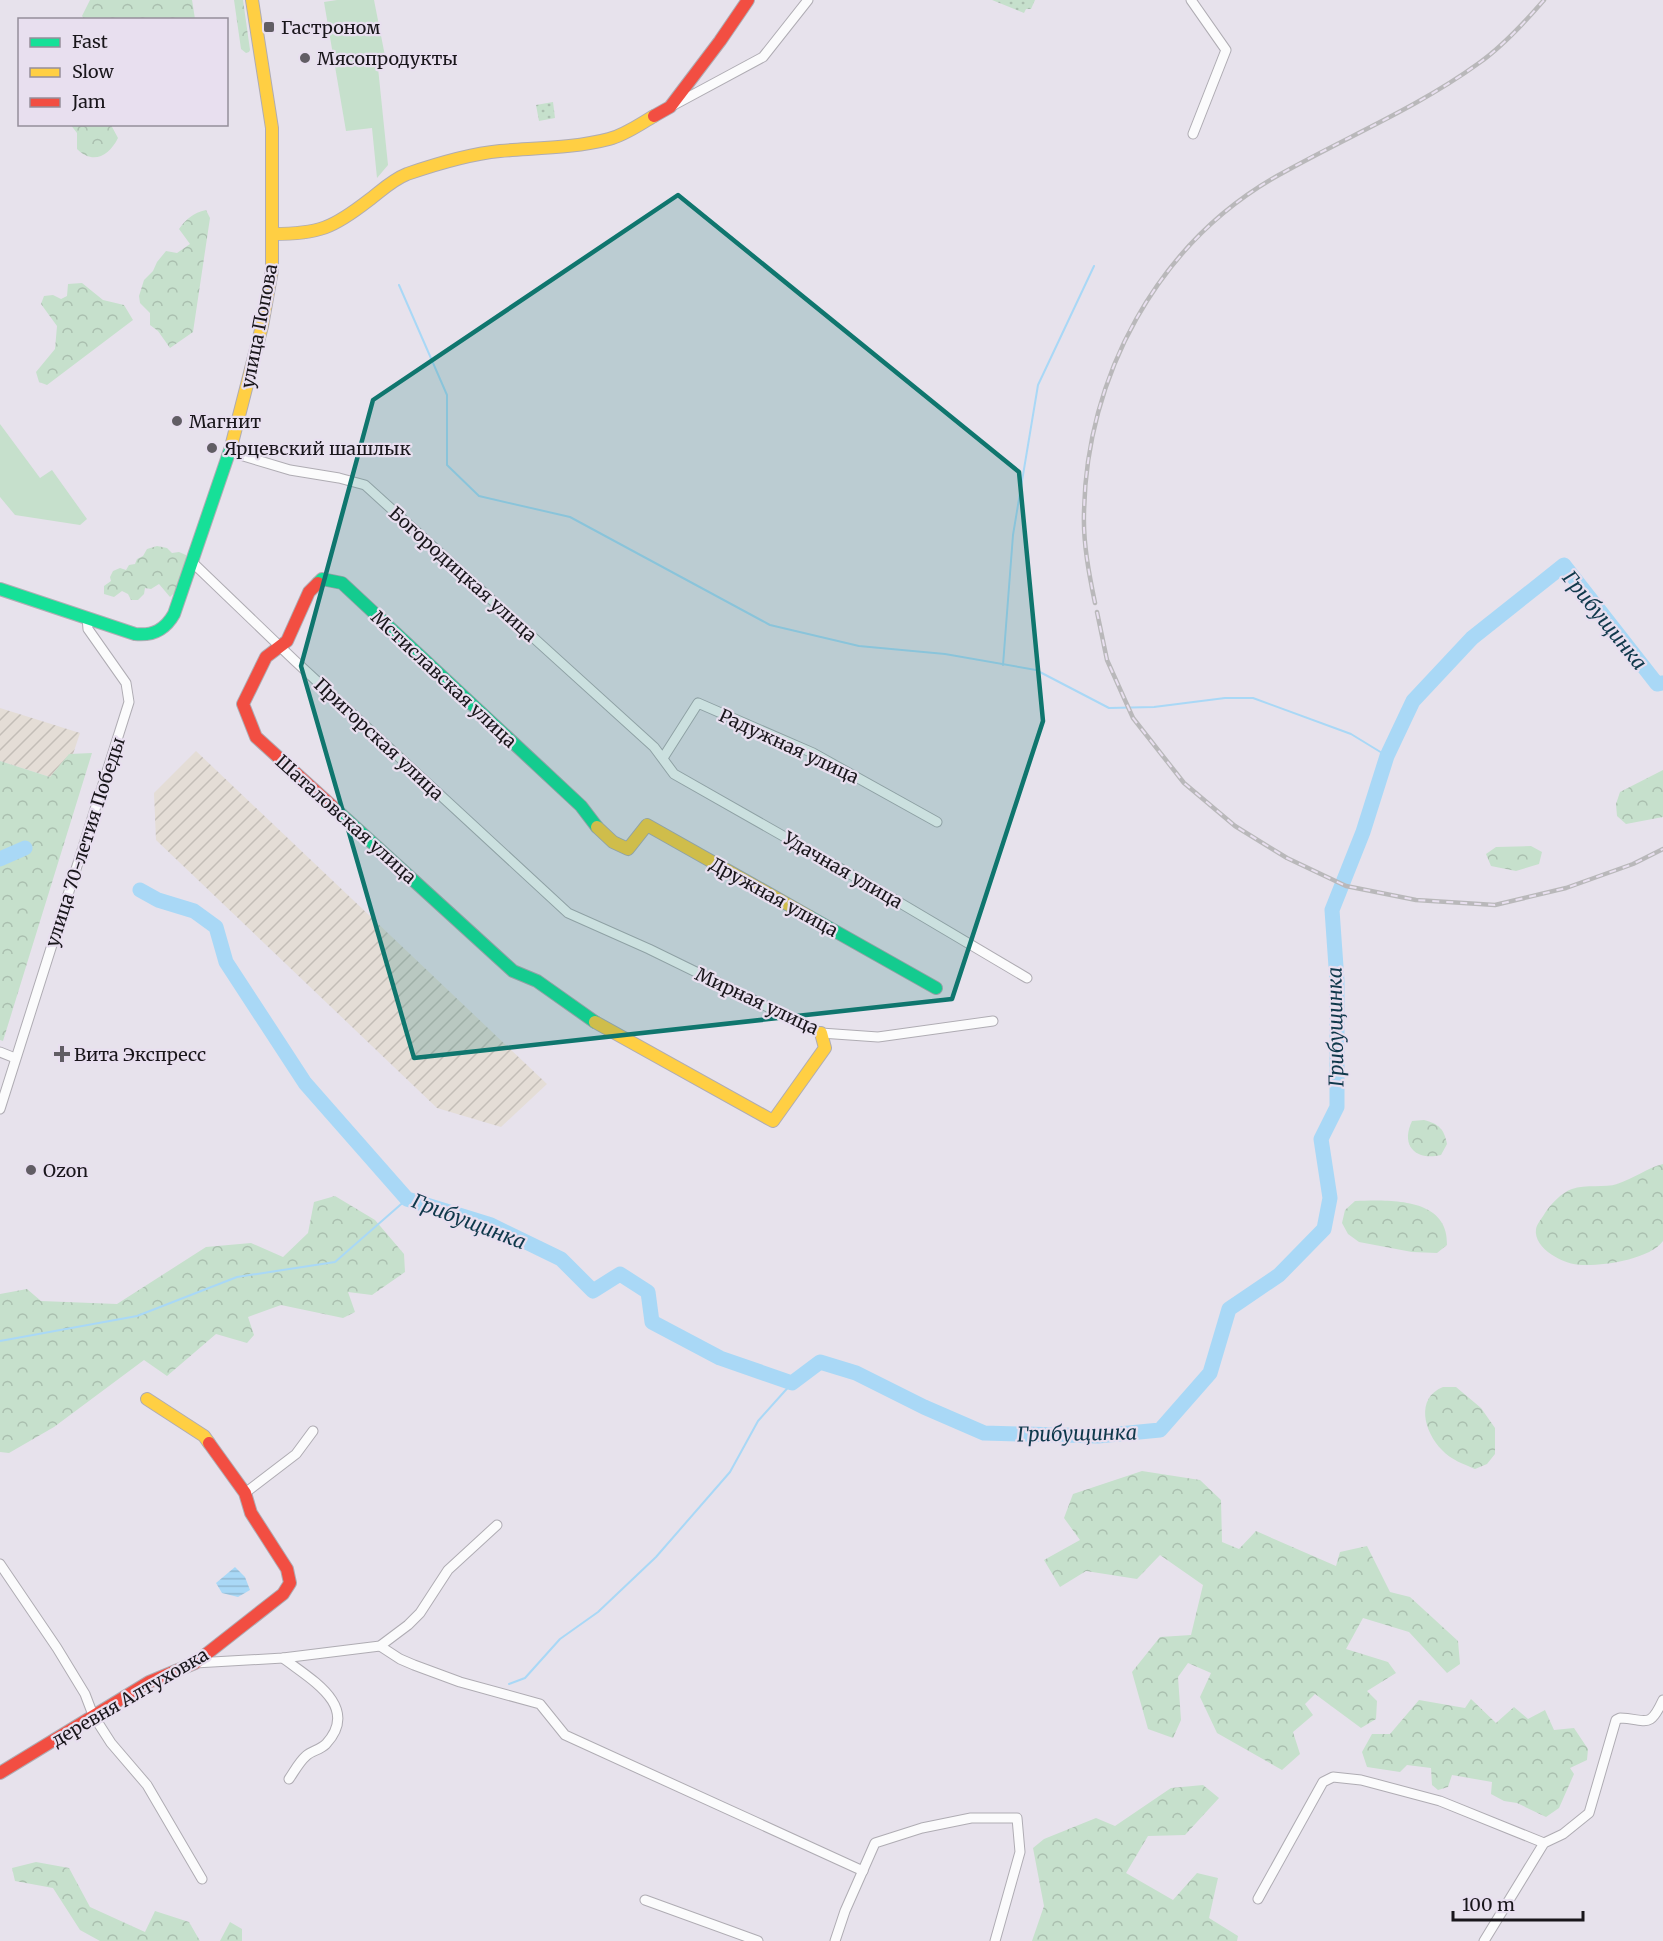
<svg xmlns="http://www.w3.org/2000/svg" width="1663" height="1941" font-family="Merriweather,serif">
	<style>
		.industrial { fill: url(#industrial-furrows) }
		.green { fill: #c6e0cc }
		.forest { fill: url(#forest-crowns) }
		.park { fill: url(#park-dots) }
		.water { fill: url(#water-rules) }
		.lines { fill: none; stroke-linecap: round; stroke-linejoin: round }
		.stream { stroke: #a9d8f6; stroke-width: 2 }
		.river { stroke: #a9d8f6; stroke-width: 15 }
		.street-casing { stroke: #afacb3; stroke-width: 11 }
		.fast-casing { stroke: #afacb3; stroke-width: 14 }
		.slow-casing { stroke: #afacb3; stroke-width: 14 }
		.jam-casing { stroke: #afacb3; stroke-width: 14 }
		.street { stroke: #fbfbfc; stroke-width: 9 }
		.fast { stroke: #16e098; stroke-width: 12 }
		.slow { stroke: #ffcf43; stroke-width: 12 }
		.jam { stroke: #f24e42; stroke-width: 12 }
		.rail-casing { stroke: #b9b8ba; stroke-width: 4.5 }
		.rail { stroke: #e8dfef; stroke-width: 2; stroke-dasharray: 7; stroke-linecap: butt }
		.marked { fill: #0f766e; fill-opacity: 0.2; stroke: #0f766e; stroke-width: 4.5; stroke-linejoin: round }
		.poi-dot { fill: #615d64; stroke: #e8dfef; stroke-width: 2 }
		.labels { text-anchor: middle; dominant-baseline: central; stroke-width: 4.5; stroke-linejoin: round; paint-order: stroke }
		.poi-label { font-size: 18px; fill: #19161b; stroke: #e8dfef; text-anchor: start }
		.street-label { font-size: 18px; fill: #19161b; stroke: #e8dfef }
		.water-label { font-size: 20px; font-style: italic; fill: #0f384b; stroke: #e8dfef }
	</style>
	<defs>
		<pattern id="industrial-furrows" width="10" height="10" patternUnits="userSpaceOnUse" patternTransform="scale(1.5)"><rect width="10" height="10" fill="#e4ddd6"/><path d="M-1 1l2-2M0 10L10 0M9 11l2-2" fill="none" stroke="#c3bdb7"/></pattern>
		<pattern id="forest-crowns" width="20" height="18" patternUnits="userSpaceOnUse" patternTransform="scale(1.5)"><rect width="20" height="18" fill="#c6e0cc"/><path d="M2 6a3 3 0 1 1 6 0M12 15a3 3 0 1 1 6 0" fill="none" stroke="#aabfaf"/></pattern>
		<pattern id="park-dots" width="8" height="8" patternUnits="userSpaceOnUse" patternTransform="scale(1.5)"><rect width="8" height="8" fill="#c6e0cc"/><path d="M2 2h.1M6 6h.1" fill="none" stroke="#aabfaf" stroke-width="1.8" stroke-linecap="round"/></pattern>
		<pattern id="water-rules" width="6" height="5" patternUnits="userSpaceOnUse" patternTransform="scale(1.5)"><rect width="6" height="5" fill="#a9d8f6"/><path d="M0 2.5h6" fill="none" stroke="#91b9d2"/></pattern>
	</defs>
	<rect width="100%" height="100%" fill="#e7e2ec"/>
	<g class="industrial">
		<path d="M0,708l80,25 -7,21 -4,1 -19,22 -50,-16z"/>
		<path d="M196,751l351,333 -46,43 -64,-19 -281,-268 -2,-47z"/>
	</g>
	<g class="green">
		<path d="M337,0h37l11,56 -8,2 11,107 -11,13 -5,-50 -26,3 -22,-129z"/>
		<path d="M0,424l40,54 12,-8 35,49 -7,6 -65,-10 -15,-18z"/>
	</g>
	<g class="forest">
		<path d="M90,0h102l3,19h-111l-2,-3z"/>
		<path d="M234,0h9l7,50 -1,2 -3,1 -5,-4z"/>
		<path d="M70,124l41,1 7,13c-9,18 -25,27 -41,11v-16z"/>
		<path d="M206,210l4,8 -17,114 -23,16 -12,-17 -8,-6v-12l-10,-10 -1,-7 5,-16 9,-9 4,-9 9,-11 11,2 13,-9 -11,-15c7,-10 14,-16 27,-19z"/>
		<path d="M82,283l21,17 21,5 9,15 -86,65 -8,-3 -3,-10 19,-23 2,-23 -16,-22 3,-8 9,-1 8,4 6,-3 1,-12z"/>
		<path d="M157,546l10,2 5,5 7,-1 7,3c0,13 -5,34 -16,42l-11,-13 -8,5 -6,-1 -1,6 -6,6h-7l-3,-6 -6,-3 -8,6 -10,-3v-8l7,-5 -1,-4 3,-6 7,-3 6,2 3,-5 6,-1 2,-5 6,-3 4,-7z"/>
		<path d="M92,753l-89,288 -3,-1v-279l50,16 19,-23z"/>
		<path d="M1663,770v47l-37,7 -9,-8 -1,-12 4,-12z"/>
		<path d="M1531,846l11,6 -3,12 -23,7 -25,-5 -5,-12 10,-7z"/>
		<path d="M1424,1120c15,4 20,9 23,24l-6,11c-25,6 -41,-9 -29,-34z"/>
		<path d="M1663,1164v77c-13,18 -59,25 -81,24 -17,0 -49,-16 -46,-36 1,-5 6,-11 9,-16 5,-8 17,-21 27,-24 13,-5 34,-1 45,-5 16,-5 30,-16 46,-20z"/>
		<path d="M335,1196l40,24 29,34 1,18 -33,23 -24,-3 7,20 -12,6 -62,-13 -33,12 6,18 -7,8 -31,-9 -49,42 -23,-16 -90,67 -45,26 -9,-1v-158l27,-5 14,12 76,3 89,-57 45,-4 32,14 25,-24 6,-31z"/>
		<path d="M1355,1201c34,-1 94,-4 92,44l-10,8 -25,-1 -53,-10 -11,-8 -6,-11 3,-13z"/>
		<path d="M1443,1387h13l25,21 14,20v26l-8,10 -12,5c-11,-5 -24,-9 -33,-19 -18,-18 -27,-52 1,-63z"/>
		<path d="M1142,1471l58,9 21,20 1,42 17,7 17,-18 80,35 4,-14 27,-6 23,46 20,5 48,44 2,23 -13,9 -38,-41 -46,-14 -17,31 42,13 8,11 -29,18 10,10 -1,18 -15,9 -46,-34 -10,10 8,11 -20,17 7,22 -18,16 -65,-37 -17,-36 11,-24 -23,-10 -10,14 3,43 -8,18 -25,-9 -16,-57 28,-35 31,-2 12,-50 -43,-30 -23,24 -51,-8 -26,16 -16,-27 36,-20 -16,-22 9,-24z"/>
		<path d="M1471,1699l25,24 18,-16 14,12 17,-9 9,20 20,-2 14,21 -1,11 -17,8 4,6 -15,34 -13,9 -29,-14 -13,-2 -13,-7 1,-12 -40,-7 -4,12 -10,3 -6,-5 -1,-17 -24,-3 -7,7 -33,-5 -5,-15 10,-18h18l29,-34 46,8z"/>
		<path d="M1203,1785l16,13 -34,37 -37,1 -22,37 47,27 24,-27 21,5 -9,40 29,18 -1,5h-205l12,-35 -11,-58 11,-9 52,-21 19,8 56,-38z"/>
		<path d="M36,1862l33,6 21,39 55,25 10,-21 34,11 11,19h-100l-20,-11 -27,-42 -38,-7 -3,-13z"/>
		<path d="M230,1922l12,7v12h-22z"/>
	</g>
	<g class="park">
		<path d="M992,0h43l-4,9h-5l-2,4z"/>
		<path d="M553,102l2,16 -16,3 -3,-16z"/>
	</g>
	<path class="water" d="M235,1567l10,10 5,13 -12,7 -16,-4 -6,-10z"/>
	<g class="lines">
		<g class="stream">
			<path d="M399,285l48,110v70l32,31 91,21 200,108 89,21 86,8 91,16 73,38 45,-1 71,-9h28l98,36 36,22"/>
			<path d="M1003,665l10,-130 25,-150 56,-119"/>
			<path d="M0,1341l137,-25 100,-39 98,-15 72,-63"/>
			<path d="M509,1684l16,-6 35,-39 38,-27 58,-55 74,-85 28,-51 34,-38"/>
		</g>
		<g class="river">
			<path d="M0,859l25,-11"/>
			<path d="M140,890l18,10 36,11 22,16 10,35 79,121 102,116 84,26 70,34 32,32 27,-17 28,18 4,30 68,36 72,25 28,-21 36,11 68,34 60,26 114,3 62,-6 50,-57 19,-64 50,-34 45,-46 6,-31 -9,-59 16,-32v-126l-5,-71 31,-78 24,-76 26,-55 59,-63 92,-73 93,119 6,-1"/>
		</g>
		<g class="street-casing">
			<g id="street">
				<path d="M1191,0l35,50 -33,84"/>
				<path d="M672,106l91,-49 45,-57"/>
				<path d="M230,452l60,18 49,8 26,7 289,262 20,27 206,117 147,87"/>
				<path d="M192,562l102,98 274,253 81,36 172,84 57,4 115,-16"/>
				<path d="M663,758l35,-55 115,50 124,69"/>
				<path d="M0,1052l15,6"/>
				<path d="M0,1109l129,-407 -3,-19 -38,-54 -1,-11"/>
				<path d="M245,1493l51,-39 17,-23"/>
				<path d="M0,1564l57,84 28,46 8,21 18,28 36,42 55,94"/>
				<path d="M380,1646l20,13 14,6 46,17 80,22 25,31 298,136"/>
				<path d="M283,1658c27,21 78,48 43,86 -6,6 -15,7 -20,12 -7,6 -12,16 -17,23"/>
				<path d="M195,1663l88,-5 97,-12 28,-21 12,-12 28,-43 49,-45"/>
				<path d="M1258,1899l65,-117 10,-5 28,3 79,21 104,42"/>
				<path d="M645,1900l113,41"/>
				<path d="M835,1941l10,-30 30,-68 47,-15 49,-10h46l3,34 -25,89"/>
				<path d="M1484,1941l60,-98 19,-9 26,-21 27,-93 4,-2c27,1 29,12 43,-18"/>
			</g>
		</g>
		<g class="fast-casing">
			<g id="fast">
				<path d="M318,583l4,-4 20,4 239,223 16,21"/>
				<path d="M0,589l135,45c18,2 30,-4 39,-20l57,-167"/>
				<path d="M333,807l180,164 24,10 58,41"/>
				<path d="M810,917l126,71"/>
			</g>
		</g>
		<g class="slow-casing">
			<g id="slow">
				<path d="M273,234c46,0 60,-6 96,-34 12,-9 23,-20 38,-26 29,-10 62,-20 93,-23 35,-3 75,-3 109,-12 16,-4 31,-15 45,-23"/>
				<path d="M231,447l31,-121 10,-56v-142l-20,-128"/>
				<path d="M597,827l16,15 15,7 19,-24 163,92"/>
				<path d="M595,1022l178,99 52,-73 -4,-15"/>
				<path d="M147,1399l57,37 5,7"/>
			</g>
		</g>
		<g class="jam-casing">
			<g id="jam">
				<path d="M654,116l16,-9 50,-66 28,-41"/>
				<path d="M318,583l-9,9 -22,49 -21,16 -23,47 13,33 77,70"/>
				<path d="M0,1773l149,-91 46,-19 88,-69 7,-11 -3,-14 -36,-56 -6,-20 -36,-50"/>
			</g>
		</g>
		<use href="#street" class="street"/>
		<use href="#fast" class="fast"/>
		<use href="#slow" class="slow"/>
		<use href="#jam" class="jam"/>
		<g class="rail-casing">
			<g id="rail">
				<path d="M1095,603c-6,-29 -12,-60 -11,-90 2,-136 73,-269 193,-337 67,-38 140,-68 202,-113 24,-17 46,-41 65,-63"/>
				<path d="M1097,612l10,48 26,58 51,65 51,43 52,32 59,28 70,14 79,5 71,-17 67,-24 30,-15"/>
			</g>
		</g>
		<use href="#rail" class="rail"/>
	</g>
	<path class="marked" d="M678,195l341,277 24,249 -91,278 -538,59 -113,-392 72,-266z"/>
	<g class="poi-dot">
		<rect x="263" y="21" width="12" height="12" rx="3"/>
		<circle cx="305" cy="58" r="6"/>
		<circle cx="177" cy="421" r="6"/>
		<circle cx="212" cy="448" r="6"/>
		<path d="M59 1045h6v6h6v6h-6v6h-6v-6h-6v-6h6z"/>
		<circle cx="31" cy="1170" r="6"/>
	</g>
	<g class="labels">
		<g class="poi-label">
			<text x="281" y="27">Гастроном</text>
			<text x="317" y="58">Мясопродукты</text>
			<text x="189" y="421">Магнит</text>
			<text x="224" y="448">Ярцевский шашлык</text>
			<text x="74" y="1054">Вита Экспресс</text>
			<text x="43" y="1170">Ozon</text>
		</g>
		<g class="street-label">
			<text transform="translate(259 326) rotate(-79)">улица Попова</text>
			<text transform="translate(463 574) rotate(42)">Богородицкая улица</text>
			<text transform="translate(444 679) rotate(43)">Мстиславская улица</text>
			<text transform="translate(379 739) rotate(43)">Пригорская улица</text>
			<text transform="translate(789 746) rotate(25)">Радужная улица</text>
			<text transform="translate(346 819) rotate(42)">Шаталовская улица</text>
			<text transform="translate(85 842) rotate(-72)">улица 70-летия Победы</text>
			<text transform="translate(843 870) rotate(30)">Удачная улица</text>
			<text transform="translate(774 897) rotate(29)">Дружная улица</text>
			<text transform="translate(757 1001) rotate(25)">Мирная улица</text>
			<text transform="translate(130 1697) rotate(-30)">деревня Алтуховка</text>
		</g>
		<g class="water-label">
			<text transform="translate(1605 620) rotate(51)">Грибущинка</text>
			<text transform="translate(1335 1027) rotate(-91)">Грибущинка</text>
			<text transform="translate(469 1221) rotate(21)">Грибущинка</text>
			<text transform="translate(1077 1433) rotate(-1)">Грибущинка</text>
		</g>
	</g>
	<rect x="18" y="18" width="210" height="108" fill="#e8dfef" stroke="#958f9a" stroke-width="1.5"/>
	<rect x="30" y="38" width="30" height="9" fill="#16e098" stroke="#958f9a" stroke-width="1.5"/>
	<text x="72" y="48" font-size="18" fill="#19161b">Fast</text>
	<rect x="30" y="68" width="30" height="9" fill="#ffcf43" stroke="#958f9a" stroke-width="1.5"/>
	<text x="72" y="78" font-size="18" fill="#19161b">Slow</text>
	<rect x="30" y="98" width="30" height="9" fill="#f24e42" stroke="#958f9a" stroke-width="1.5"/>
	<text x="72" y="108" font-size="18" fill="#19161b">Jam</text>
	<path d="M1453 1911v9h130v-9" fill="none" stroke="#19161b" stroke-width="3"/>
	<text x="1462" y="1911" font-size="18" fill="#19161b" stroke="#e8dfef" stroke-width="4.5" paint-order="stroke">100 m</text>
</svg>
